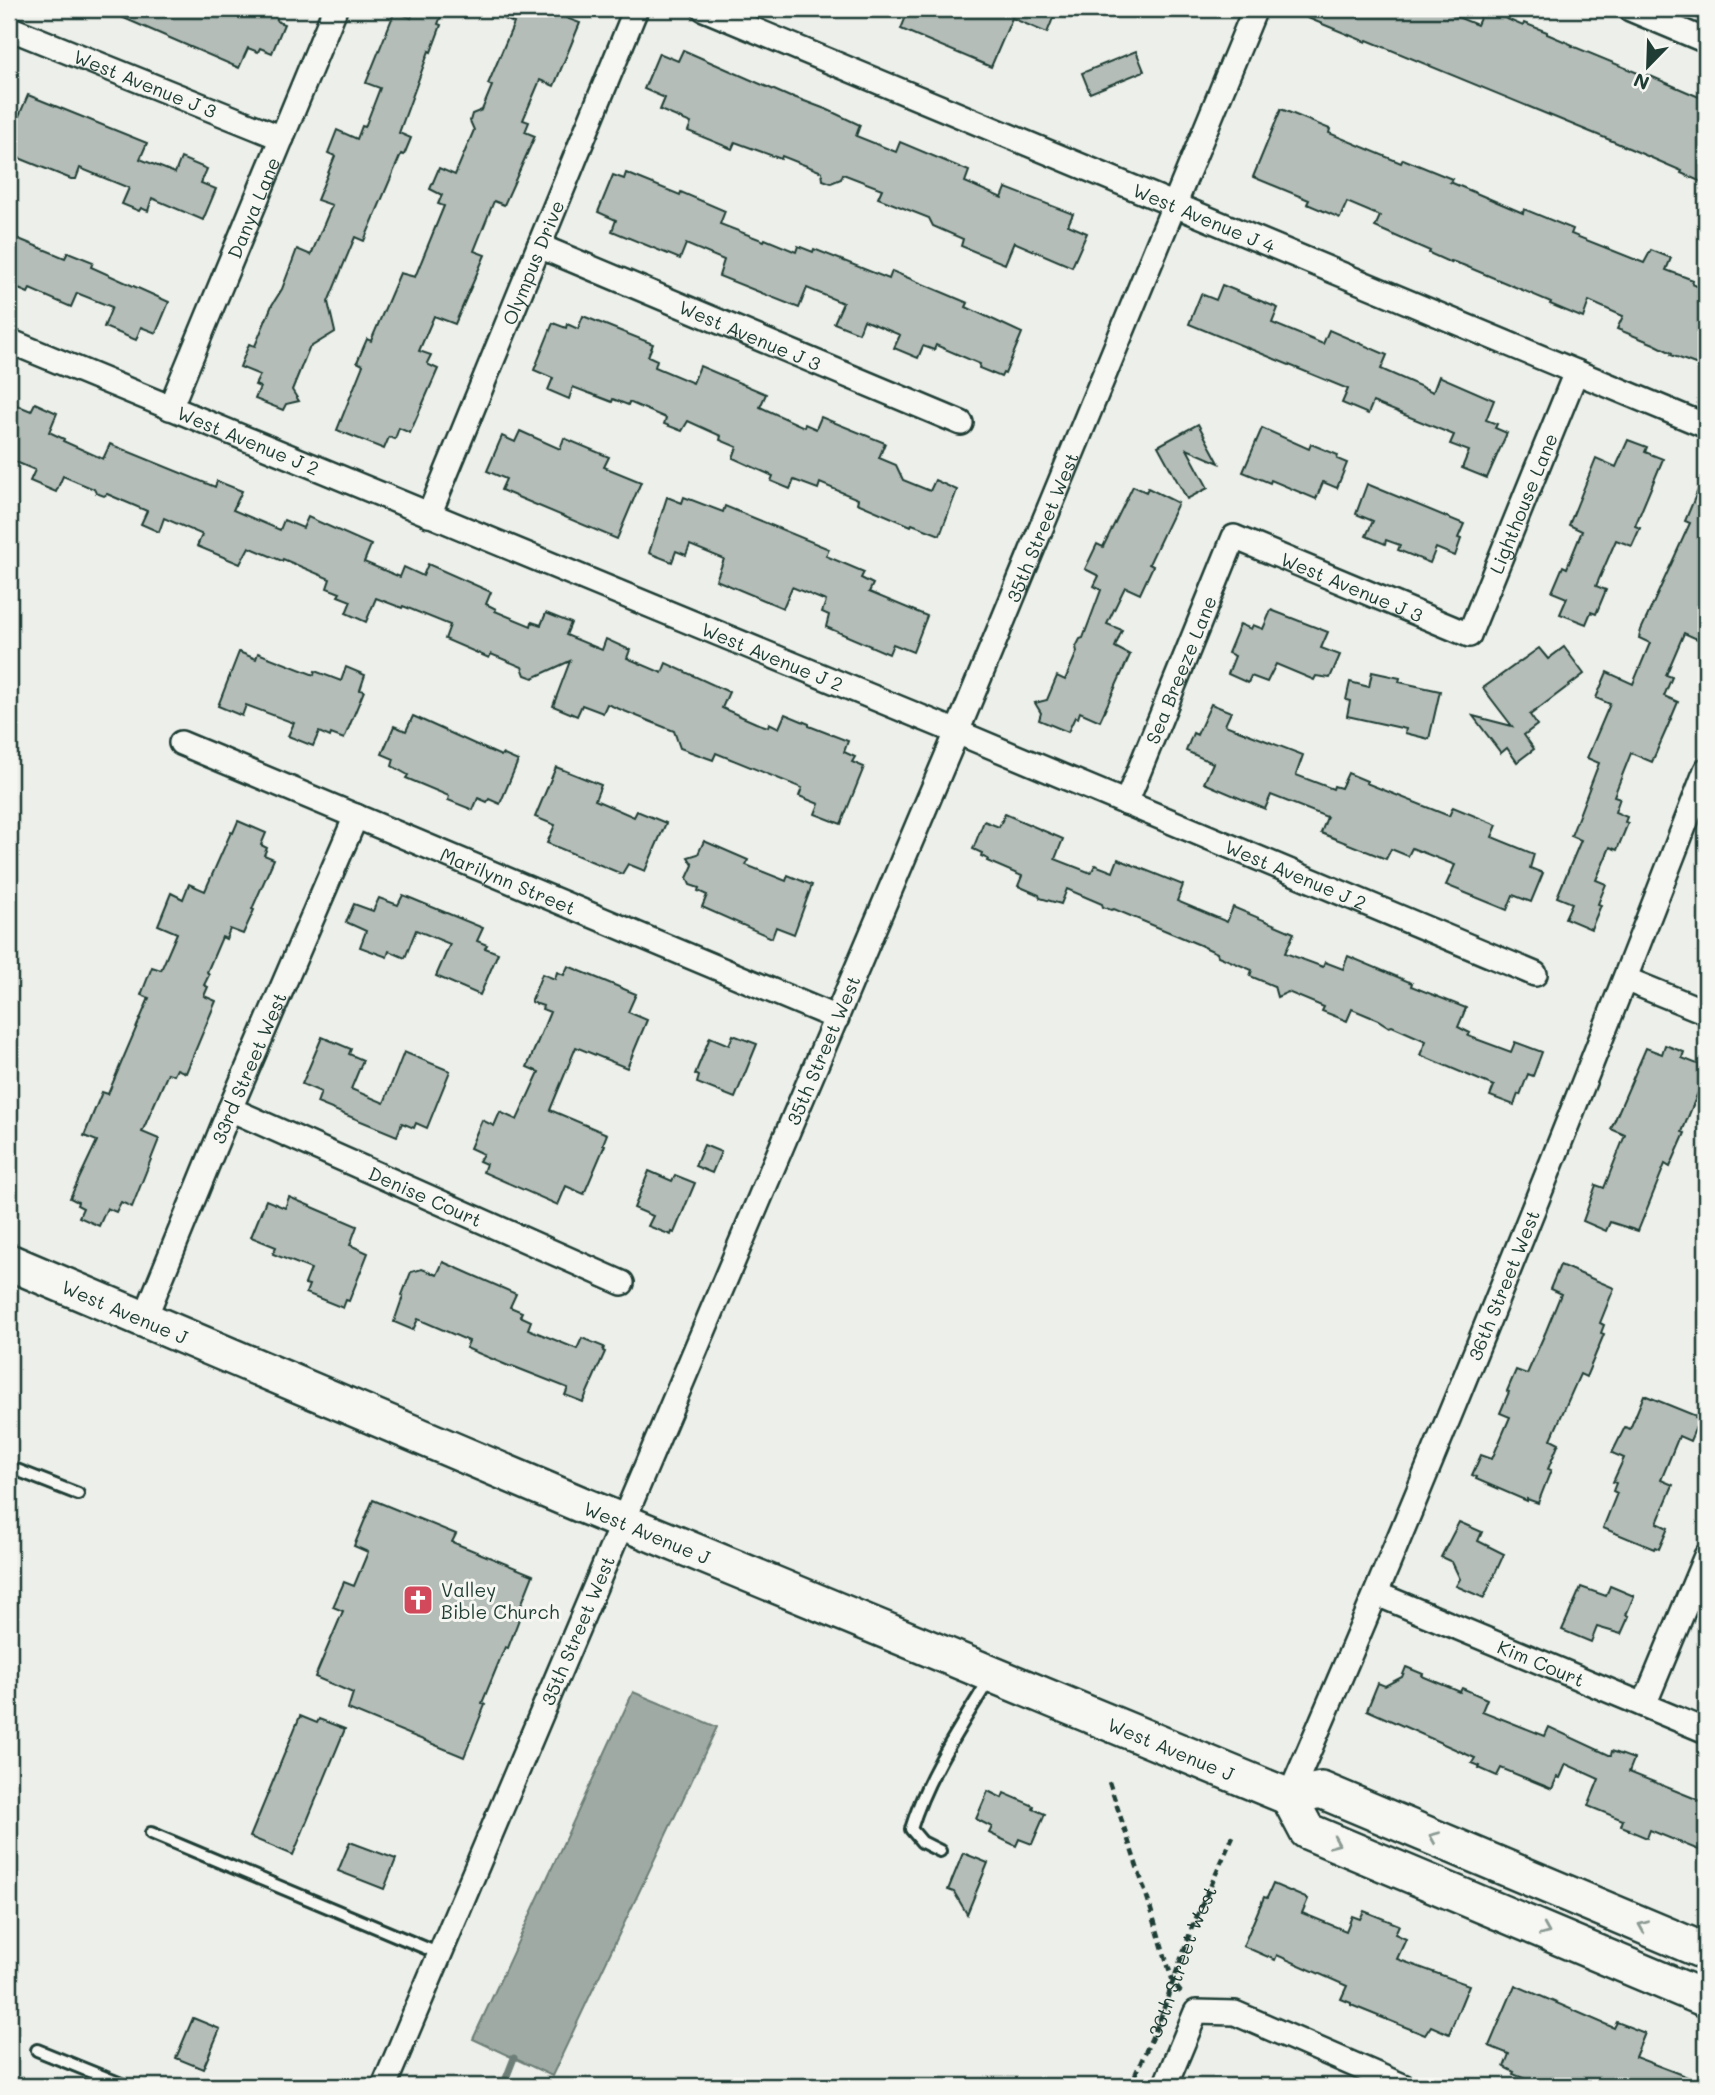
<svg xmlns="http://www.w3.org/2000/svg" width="1715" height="2095" font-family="Mali,sans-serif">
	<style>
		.water { fill: #9faaa4; stroke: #6c7e77; stroke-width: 2 }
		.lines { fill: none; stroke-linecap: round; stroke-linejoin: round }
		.stream { stroke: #6c7e77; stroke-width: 7 }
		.building { fill: #b4bdb8; stroke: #1f3d34; stroke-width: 2 }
		.service-casing { stroke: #1f3d34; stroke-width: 16 }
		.minor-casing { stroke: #1f3d34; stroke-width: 28 }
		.primary-casing { stroke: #1f3d34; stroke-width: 40 }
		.path { stroke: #1f3d34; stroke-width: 4.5; stroke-dasharray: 7 5; stroke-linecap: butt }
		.service { stroke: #f6f6f2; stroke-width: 10 }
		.minor { stroke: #f6f6f2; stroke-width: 23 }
		.primary { stroke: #f6f6f2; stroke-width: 35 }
		.oneway { stroke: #8a9a93 }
		.labels { text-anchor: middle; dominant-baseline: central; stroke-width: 6; stroke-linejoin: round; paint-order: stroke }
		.street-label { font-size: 19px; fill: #1f3d34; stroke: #f6f6f2 }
		.poi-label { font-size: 19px; fill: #1f3d34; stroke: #f6f6f2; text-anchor: start }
	</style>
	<rect width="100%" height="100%" fill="#edefea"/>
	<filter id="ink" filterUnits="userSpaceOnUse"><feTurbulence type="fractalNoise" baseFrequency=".0143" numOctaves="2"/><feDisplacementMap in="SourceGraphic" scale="14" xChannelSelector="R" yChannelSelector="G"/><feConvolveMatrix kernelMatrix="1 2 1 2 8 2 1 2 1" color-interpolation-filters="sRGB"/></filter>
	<g filter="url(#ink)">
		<path class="water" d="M633,1692l84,35 -165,349 -79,-37z"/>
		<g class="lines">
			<path class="stream" d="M503,2086l11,-28"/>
		</g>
		<g class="building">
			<path d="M103,9h144l16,6 5,-2 8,3 2,6 6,2 -12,29 -12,-5 -2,4 -10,-4 -9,20z"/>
			<path d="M415,9h15l12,5 -4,10 3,1 -10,27 -2,-1 -30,82 12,5 -7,17 -3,-1 -37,87 -9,-4 -27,65 7,30 -26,16 -17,42 7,11 -13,3 -3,6 -28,-11 5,-12 -5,-2 5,-10 -20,-8 9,-23 6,2 17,-41 10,-16 15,-40 14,6 21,-50 -15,-5 18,-44 -7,-3 9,-23 20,9 5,-13 3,1 15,-39 -14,-5 29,-72 16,7z"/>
			<path d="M481,9h89l-4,9 14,5 -26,63 -14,-6 -17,40 6,2 -4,10 10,4 -31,69 -10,-4 -20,50 11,4 -30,69 -21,-8 -15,35 12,4 -4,8 2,2 9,4 -28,64 -11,-5 -4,11 -6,-2 -5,12 -47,-19 26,-65 -6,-3 10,-23 4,2 29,-68 15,4 29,-71 -6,-2 4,-9 -12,-6 9,-21 16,7 19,-45 -4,-9 2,-7 10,-4 10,-24 -4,-2 26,-61z"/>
			<path d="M909,9h136l10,4 -8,20 -35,-15 -21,49 -90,-38z"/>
			<path d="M1286,9h152l39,16 7,-16 39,17 1,-3 23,9v2l26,11 -1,1 73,30 1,-2 60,26v84l-25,-11 1,-2 -72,-31 -243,-100 -1,2z"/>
			<path d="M683,50l107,47 1,-1 37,14 32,15 -4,11 40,16 4,-10 69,29 -4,11 37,16 4,-10 67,26 -5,11 19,8 -15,34 -58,-25 -9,22 -44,-18 2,-7 -30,-13 -4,-8 -51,-20 4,-9 -39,-15 -2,5 -10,4 -8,-3 -1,-8 -40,-16 -1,3 -46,-17 -3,7 -44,-18 3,-8 -31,-13 5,-12 -21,-9 15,-36 19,8z"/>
			<path d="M1136,51l8,20 -54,22 -8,-20z"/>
			<path d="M28,95l119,48 -7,16 35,14 6,-15 26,11 -6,14 15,6 -13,31 -51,-22 -4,13 -7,-3 -2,3 -17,-7 7,-16 -49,-20 -4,11h-5l-62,-25v-43l10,5z"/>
			<path d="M1281,109l49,20 -1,4 72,30 2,-4 49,20 -2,3 73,31 1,-4 49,20 -2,5 73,29 7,-13 20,8 -5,12 27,10 -1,4 14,6v78l-35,-13 1,-2 -18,-9 -37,-15 6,-13 -34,-15 -6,17 -33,-14 1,-2 -88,-37 -12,-4v2l-22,-10 1,-2 -55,-24 5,-11 -33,-14 -7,16 -33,-14 2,-4 -56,-23z"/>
			<path d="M626,173l54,22 1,-3 44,19 -5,13 44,17 1,-2 31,13 2,-6 15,6 1,-3 75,30 3,-8 76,32 -2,4 56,26 -17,41 -2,-1 -2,4 -22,-9 1,-4 -44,-19 -2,5 -11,-4 -5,12 -24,-10 6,-13 -36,-15 -5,13 -25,-10 9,-20 -36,-15 -8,20 -80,-32 5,-16 -38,-16 -6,15 -68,-28 4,-11 -18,-8 15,-37 11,4z"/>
			<path d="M9,235l56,23 3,-6 25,10 -2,5 78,35 -13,31 -15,-6 -5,13 -32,-13 8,-20 -35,-14 -6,14 -41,-18 -2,4 -19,-8z"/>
			<path d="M1222,285l56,23 -6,15 51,21 6,-14 58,25 -6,14 52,23 6,-16 55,24 -8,20 11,4 -2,4 12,5 -20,45 -25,-10 7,-17 -19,-7 4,-9 -81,-33 -5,12 -26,-11 6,-14 -159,-65 12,-30 15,6z"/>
			<path d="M583,316l70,28 -5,12 9,4 -2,7 38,16 7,-17 66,28 -6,13 44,20 1,-3 11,5 5,-12 64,26 -6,15 17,7 7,15 27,11 5,-11 22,10 -17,45 -28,-11 -1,2 -54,-23 1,-4 -38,-16 -2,6 -24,-9 -4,9 -19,-8 2,-5 -40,-18 4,-11 -17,-7 1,-4 -33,-15 -6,10 -18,-7 2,-6 -37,-16 -1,3 -15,-6 -1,3 -39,-15 -4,12 -21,-9 5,-12 -19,-8 19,-47 13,5 1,-4 11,5z"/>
			<path d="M9,402l22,9 4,-8 22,10 -8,19 15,7 -1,2 40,18 7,-15 105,43 2,-6 25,10 -9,19 47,20 4,-10 19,8 5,-11 63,28 -7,17 36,15 4,-10 19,9 5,-12 63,28 -5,12 10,5 -1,2 36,15 1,-4 9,3 5,-12 25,10 -5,12 36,15 4,-11 24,11 -3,8 35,15 4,-10 63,29 -7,16 34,15 12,4 1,-4 10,5 6,-14 24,10v2l39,15 -4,11 11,5 -3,5 12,5 -23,57 -26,-10 4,-10 -20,-8 3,-8 -86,-35 -3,7 -33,-12 -6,-17 -67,-27 -4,9 -21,-8 -5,11 -24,-10 17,-45 -37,17 -8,-3 -3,-8 -31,-13 -2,4 -44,-19 5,-14 -47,-19 -1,2 -26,-10 -10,24 -20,-9 5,-12 -13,-5 2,-3 -13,-5 3,-9 -47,-20 -1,2 -33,-14 -9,17 -43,-18 5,-11 -1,-1 -37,-16 -5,14 -18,-8 6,-13 -40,-17 -3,2 -8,-3 -2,-4 -31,-13 -7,16 -26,-11 5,-11 -26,-11z"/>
			<path d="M1198,424l21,39 -32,-14 21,39 -21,11 -29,-53z"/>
			<path d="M1262,428l47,21 2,-5 27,11 -1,4 10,4 -10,25 -14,-6 -7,17 -45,-19 -1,3 -27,-11z"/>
			<path d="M520,431l40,18 4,-11 45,19 -5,10 37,15 -24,57 -116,-49 5,-11 -19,-8 15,-35 13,6z"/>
			<path d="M1628,440l19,7 -2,5 18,7 -28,67 5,2 -8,18 -16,-6 -20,46 10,4 -10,24 -5,-2 -5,12 -26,-10 7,-16 -15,-6 11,-26 4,2 15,-37 -13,-6 27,-67 20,9z"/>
			<path d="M1706,471v124l-8,17 8,4v27l-22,-10 -18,42 6,2 -8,19 14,6 -11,26 -15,34 -21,-9 -17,43 6,2 -5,14 12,5 -2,5 3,1 -11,27 -7,-3 -14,33 10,4 -8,20 3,1 -10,24 -26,-11 7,-15 -15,-6 24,-57 -10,-4 28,-73 -12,-5 23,-54 -14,-6 11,-26 26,12 17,-41 -11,-5 2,-8 49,-107 -5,-2z"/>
			<path d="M1367,484l97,40 -6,14 3,1 -6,17 -19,-8 -6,15 -32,-13 2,-5 -14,-5 -1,4 -19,-8 7,-15 -17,-7z"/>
			<path d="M1133,486l13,6 2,-4 30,15 -29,61 4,2 -13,28 -15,-7 -18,37 15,6 -7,17 15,8 -30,66 -20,-9 -2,6 -3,-1 -7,15 -29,-12 2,-7 -6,-10 12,-3 10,-24 8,4 12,-28 -1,-5 4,-8 3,-1 18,-48 -7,-4 5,-10 -14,-7 12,-25 6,3z"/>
			<path d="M667,497l15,6 2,-6 39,15 2,-6 104,43 -3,7 38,16 -3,6 12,6 -4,8 58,24 -14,36 -20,-8 -4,10 -63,-27 3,-12 -7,-3 4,-11 -34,-14 -9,21 -67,-28 8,-21 -34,-14 -4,10 -10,-4 -4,11 -23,-9z"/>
			<path d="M1271,610l57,22 -7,16 19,7 -10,23 -14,-2 -2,4 -38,-16 -9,18 -16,-6 -3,7 -20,-9 7,-18 -7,-3 12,-29 11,5 2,-4 10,4z"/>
			<path d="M1564,647l20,27 -54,41 7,10 -13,10 10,14 -17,13 -10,-14 -6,5 -28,-37 39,10 -29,-38 56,-40 9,11z"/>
			<path d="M239,652l17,7 2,-6 56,22 1,-4 26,10 5,-14 19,8 -5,15 4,1 -20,48 -13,-5 -1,3 -11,-5 -6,14 -25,-10 6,-13 -48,-18 -4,11 -24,-10z"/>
			<path d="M1372,672l28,6 -1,4 41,9 -11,48 -24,-6 1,-4 -59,-13 3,-15 -4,-1 4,-18 19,5z"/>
			<path d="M1211,704l20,8 -6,13 78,30 -7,20 37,14 1,-3 7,2 7,-15 19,8 -1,2 83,33 4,-9 44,18 -5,12 42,17 -4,14 13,5 -12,29 -18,-7 -6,15 -61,-25 9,-20 -43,-17 -4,8 -17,-7 -5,10 -65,-26 6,-16 -56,-22 -6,14 -61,-26 9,-20 -27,-12 7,-18 4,2z"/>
			<path d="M413,716l88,40 1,-2 16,7 -18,43 -11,-5 -2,3 -9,-4 -5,12 -25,-10 1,-4 -43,-18 2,-3 -16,-9 2,-7 -12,-5 12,-28 12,5z"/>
			<path d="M556,767l45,18 -6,15 39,17 3,-6 29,12 -21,48 -17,-7 -6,10 -75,-31 8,-18 -20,-8z"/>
			<path d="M1005,814l58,25 -8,20 36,14 4,-8 18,7 5,-13 65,26 -6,16 50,21 6,-15 61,26 -9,20 38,14 2,-5 18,7 5,-13 64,27 -1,3 55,22 -8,19 12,6 -2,3 43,16 4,-10 27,10 -9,24 -5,-2 -8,21 -2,-1 -4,11 -24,-9 4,-10 -74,-31 6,-14 -34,-15 -3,1 -11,-7 -26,-11 -5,12 -25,-10 2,-4 -36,-15 -11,5 -3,-11 -24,-10 2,-6 -34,-14 -1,-3 -17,-8 -86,-36 -3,1 -8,-3 -1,-3 -35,-15 -6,15 -21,-6 -1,-3 -21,-9 4,-10 -35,-15 1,-2 -7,-3 1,-3 -9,-4 11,-28 15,6z"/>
			<path d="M238,821l28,12 -5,12 6,3 -3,7 10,4 -22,50 2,1 -11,24 -13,-5 -4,10 -4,-2 -15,35 2,3 -5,10 4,2 -4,9 12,5 -30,72 -9,-4 -3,6 -6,-2 -26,59 17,7 -27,68 -11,-5 -5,10 -9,-4 -8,18 -20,-9 4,-9 -6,-3 1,-3 -8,-4 27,-57 -13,-5 18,-44 6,2 41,-96 -8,-3 11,-28 9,3 16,-37 -19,-8 13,-32 12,6 6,-15 16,7 26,-59 2,1z"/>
			<path d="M704,841l44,19 -2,5 40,16 2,-6 24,10 -18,49 -18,-7 -4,11 -70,-31 5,-12 -9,-4 1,-3 -9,-3 -3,-7 6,-13 -5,-8 10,-3z"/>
			<path d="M403,895l80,33 -6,13 10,4 -2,3 13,5 -18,42 -44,-19 14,-32 -34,-14 -11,28 -16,-7 -2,6 -27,-10 6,-16 -20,-9 8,-18 19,7 6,-13 19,7z"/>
			<path d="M568,966l68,28 -8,18 19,8 -20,48 -51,-21 -26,63 57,24 -4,10 2,1 -21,49 -18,-8 -8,19 -75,-33 3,-8 -7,-3 4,-7 -13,-6 12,-28 12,6 6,-14 17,8 22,-48 -12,-5 23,-55 -8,-3 1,-3 -12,-4 11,-28 13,5 2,-7 7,3z"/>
			<path d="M733,1035l24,9 -22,54 -38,-15 2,-7 -4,-2 15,-37 19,8z"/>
			<path d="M322,1037l29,12 -2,5 14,6 -12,29 33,14 20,-51 46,19 -23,57 -11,-5 -2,5 -12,-5 -5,13 -80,-33 4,-11 -19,-8z"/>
			<path d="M1665,1045l19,7 -2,6 18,7 -1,2 7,3v3l-24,59 3,1 -15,34 -5,-3 -27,67 -28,-9 -4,9 -23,-10 13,-36 8,3 21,-53 -14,-6 35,-81 16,6z"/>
			<path d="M704,1145l17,7 -9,21 -17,-7z"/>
			<path d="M649,1171l23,10 3,-6 20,8 -21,50 -2,-1 -1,3 -23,-9 5,-10 -19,-8z"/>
			<path d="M289,1197l68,29 -7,19 18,8 -19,48 -3,-1 -3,8 -37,-15 3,-8 -4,-1 6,-15 -38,-15 3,-7 -25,-10 15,-37 19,8z"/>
			<path d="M443,1262l73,32 -6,13 12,5 -2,4 11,5 -3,8 49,20 5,-11 22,9 -1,4 2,1 -22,50 -18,-7 3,-7 -56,-22 -1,1 -45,-19 3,-7 -51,-22 -5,11 -19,-8 9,-26 -1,-1 9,-23 11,-3 15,6z"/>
			<path d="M1560,1265l54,23 -14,35 4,2 -3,8 3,1 -10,24 -8,19 -6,-3 -29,65 8,4 -11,26 3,1 -13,33 -11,-4v2l-51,-22 1,-2 -5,-2 9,-20 11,4 18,-42 -10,-4 9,-21 -2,-1 9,-21 11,4 19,-43 15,-37 -11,-5z"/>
			<path d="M1644,1395l52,21 -1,2 4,2 -9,21 -11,-5 -18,44 12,5 -16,38 11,5 -9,21 -4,-2 -1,2 -51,-21 14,-35 -4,-2 3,-8 -3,-1 11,-24 -12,-5 13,-26 5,2z"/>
			<path d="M373,1500l83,34 -4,8 81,33 -17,43 3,1 -11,29 -3,-1 -23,56 3,2 -21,52 -116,-48 5,-16 -38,-16 28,-66 -10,-4 11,-25 10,4 14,-34 -14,-6z"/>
			<path d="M1459,1522l23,10 -4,9 26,13 -20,44 -28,-12 4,-7 -8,-17 -11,-5z"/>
			<path d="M1610,1586l24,10 -8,19 3,1 -8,18 -24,-7 -6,15 -29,-12 19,-43 25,9z"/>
			<path d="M1406,1667l17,7 -1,2 38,16 2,-4 25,11 -5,12 63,25 4,-9 60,28h2l1,-4 22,8 -5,13 77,31v35l-5,13 -51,-21 -3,8 -19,-8 1,-1 -8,-3 2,-6 -35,-14 11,-27 -33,-15 -6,14 -3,-1 -5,12 -51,-21 -4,8 -18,-8 1,-2 -8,-3 3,-5 -108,-48 11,-27 7,3 17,-9z"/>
			<path d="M300,1716l17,7 2,-4 26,10 -52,126 -43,-18z"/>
			<path d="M988,1791l14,7 2,-5 30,13 -1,3 12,5 -13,30 -13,-5 -3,7 -27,-13 3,-6 -16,-8z"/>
			<path d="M350,1842l46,17 -12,30 -46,-18z"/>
			<path d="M963,1853l25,10 -21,51 -13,-22 -6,-2z"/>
			<path d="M1273,1884l35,15 -6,14 44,18 6,-15 8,3 4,-8 35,14 -4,9 11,5 -9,20 72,26 -20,49 -18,-8 -6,9 -74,-30v-2l-10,-4 6,-13 -70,-31 -2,5 -32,-14 21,-49 3,1z"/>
			<path d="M1515,1985l99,43 3,-6 28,11 -10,24 71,27v2h-163l-30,-12 1,-2 -10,-5 5,-13 -20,-8z"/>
			<path d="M193,2018l27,11 -17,40 -27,-11z"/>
		</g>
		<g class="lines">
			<g class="service-casing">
				<g id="service">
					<path d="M9,1467l69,27"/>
					<path d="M151,1833l289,121"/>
					<path d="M940,1851l-18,-9 -11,-13c16,-53 49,-102 78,-149"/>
					<path d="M37,2050l89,36"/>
				</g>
			</g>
			<g class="minor-casing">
				<g id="minor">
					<path id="s2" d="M704,9l1002,417"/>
					<path d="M1630,9l76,32"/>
					<path id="s3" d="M9,28l273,110"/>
					<path id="s4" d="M539,246l422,177"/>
					<path id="s5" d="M9,341l948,391 578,242"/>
					<path id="s6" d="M170,408l165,-399"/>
					<path id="s7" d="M429,515l207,-506"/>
					<path id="s8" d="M181,743l656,275"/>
					<path id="s9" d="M1126,803l108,-266 235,98 107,-263"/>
					<path d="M1625,979l81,33"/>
					<path id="s10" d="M230,1109l392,174"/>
					<path id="s11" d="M144,1320l86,-211 126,-293"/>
					<path id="s12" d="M1377,1594l329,137"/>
					<path d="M1644,1705l62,-149"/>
					<path id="s13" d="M1289,1797c147,-339 284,-683 417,-1027"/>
					<path id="s14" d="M384,2086l573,-1354 298,-723"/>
					<path d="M1165,2086l31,-74 39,1 168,73"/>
				</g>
			</g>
			<g class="primary-casing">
				<g id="primary">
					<path id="s15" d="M9,1262l573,243 707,292 32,-7 385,162"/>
					<path d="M1289,1797l18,34 399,168"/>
				</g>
			</g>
			<g class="path">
				<path d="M1109,1782l39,118 25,82 10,13"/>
				<path id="s1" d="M1130,2086l29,-64 33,-95 41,-91"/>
			</g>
			<use href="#service" class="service"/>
			<use href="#minor" class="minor"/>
			<use href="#primary" class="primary"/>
		</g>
		<defs><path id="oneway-chevron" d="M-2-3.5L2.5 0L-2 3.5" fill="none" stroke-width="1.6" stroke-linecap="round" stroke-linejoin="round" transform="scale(1.75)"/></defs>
		<g class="oneway">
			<use href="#oneway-chevron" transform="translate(1434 1837) rotate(-157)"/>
			<use href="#oneway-chevron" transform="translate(1335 1843) rotate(23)"/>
			<use href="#oneway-chevron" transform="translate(1643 1926) rotate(-157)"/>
			<use href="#oneway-chevron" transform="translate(1545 1931) rotate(23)"/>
		</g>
	</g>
	<defs>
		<g id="church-square" transform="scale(1.575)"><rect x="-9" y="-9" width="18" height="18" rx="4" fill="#d1495b" stroke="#f6f6f2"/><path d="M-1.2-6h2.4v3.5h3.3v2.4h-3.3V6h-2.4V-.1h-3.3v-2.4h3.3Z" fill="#fff"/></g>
	</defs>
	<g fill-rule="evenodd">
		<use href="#church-square" x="418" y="1600"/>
	</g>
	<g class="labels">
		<g class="street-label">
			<text stroke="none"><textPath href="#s3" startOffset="147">West Avenue J 3</textPath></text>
			<text stroke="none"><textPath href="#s6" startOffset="217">Danya Lane</textPath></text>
			<text stroke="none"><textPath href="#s2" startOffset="542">West Avenue J 4</textPath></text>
			<text stroke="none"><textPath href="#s7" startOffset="273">Olympus Drive</textPath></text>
			<text stroke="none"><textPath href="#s4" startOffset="229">West Avenue J 3</textPath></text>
			<text stroke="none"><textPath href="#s5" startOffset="259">West Avenue J 2</textPath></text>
			<text stroke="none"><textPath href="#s9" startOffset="684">Lighthouse Lane</textPath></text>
			<text stroke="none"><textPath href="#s14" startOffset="1692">35th Street West</textPath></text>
			<text stroke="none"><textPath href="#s9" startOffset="415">West Avenue J 3</textPath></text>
			<text stroke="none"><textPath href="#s5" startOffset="826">West Avenue J 2</textPath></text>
			<text stroke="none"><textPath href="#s9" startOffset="144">Sea Breeze Lane</textPath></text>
			<text stroke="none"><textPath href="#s5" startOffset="1393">West Avenue J 2</textPath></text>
			<text stroke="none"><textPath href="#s8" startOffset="355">Marilynn Street</textPath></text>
			<text stroke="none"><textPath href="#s14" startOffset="1125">35th Street West</textPath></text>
			<text stroke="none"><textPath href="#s11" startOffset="273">33rd Street West</textPath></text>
			<text stroke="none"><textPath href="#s10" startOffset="214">Denise Court</textPath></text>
			<text stroke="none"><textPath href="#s13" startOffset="555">36th Street West</textPath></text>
			<text stroke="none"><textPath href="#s15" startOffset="126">West Avenue J</textPath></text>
			<text stroke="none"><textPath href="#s15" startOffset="693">West Avenue J</textPath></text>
			<text stroke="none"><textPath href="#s14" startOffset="495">35th Street West</textPath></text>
			<text stroke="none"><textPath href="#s12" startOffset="178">Kim Court</textPath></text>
			<text stroke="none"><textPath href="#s15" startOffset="1260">West Avenue J</textPath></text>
			<text stroke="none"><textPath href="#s1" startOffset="135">36th Street West</textPath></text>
		</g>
		<g class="poi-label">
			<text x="441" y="1589">Valley<tspan x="441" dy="22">Bible Church</tspan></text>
		</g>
	</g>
	<rect width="1715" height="2095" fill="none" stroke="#f6f6f2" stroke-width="35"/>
	<rect x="18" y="18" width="1680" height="2060" fill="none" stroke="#1f3d34" stroke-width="2.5" filter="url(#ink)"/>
	<g transform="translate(1648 66) rotate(203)" stroke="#f6f6f2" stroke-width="5" paint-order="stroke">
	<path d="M0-5L12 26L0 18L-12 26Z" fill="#1f3d34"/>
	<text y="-10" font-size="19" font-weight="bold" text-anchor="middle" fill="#1f3d34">N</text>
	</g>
</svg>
